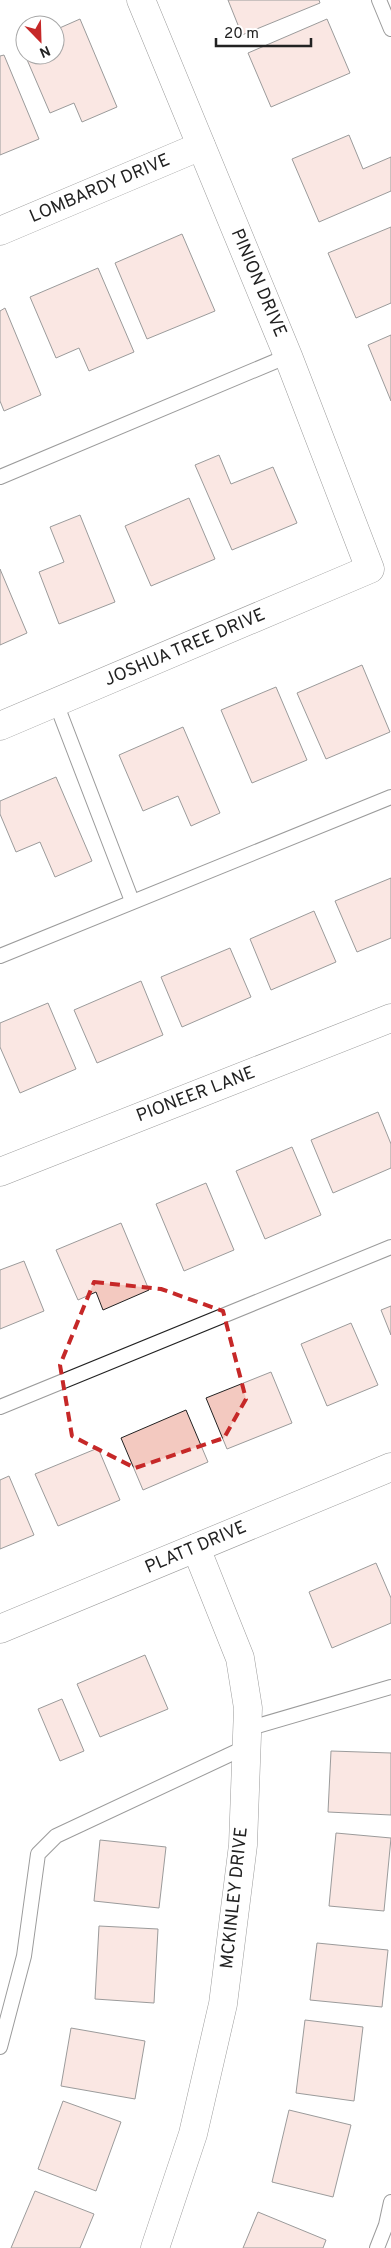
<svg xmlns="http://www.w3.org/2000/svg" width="391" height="2248" font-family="Overpass,sans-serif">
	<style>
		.building { fill: #f3c9c0; stroke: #222 }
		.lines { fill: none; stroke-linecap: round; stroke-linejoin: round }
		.lane-casing { stroke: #222; stroke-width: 16 }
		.street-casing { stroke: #222; stroke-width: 29 }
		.lane { stroke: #fff; stroke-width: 14 }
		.street { stroke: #fff; stroke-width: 28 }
		.marked { fill: none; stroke: #c62828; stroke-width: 4; stroke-dasharray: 10 6; stroke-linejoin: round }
		.labels { text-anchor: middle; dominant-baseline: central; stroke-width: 4; stroke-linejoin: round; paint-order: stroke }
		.street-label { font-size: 18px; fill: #222; stroke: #fff }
	</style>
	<rect width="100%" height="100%" fill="#fff"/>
	<g class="building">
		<path d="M228,0h91l1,3 -78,32z"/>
		<path d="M80,19l37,88 -35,15 -8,-19 -24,10 -25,-58h30v-25z"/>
		<path d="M327,19l23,54 -79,34 -23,-54z"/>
		<path d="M4,55l35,84 -39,16v-99z"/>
		<path d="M349,135l14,34 28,-12v34l-72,31 -27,-63z"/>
		<path d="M391,227v76l-35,15 -28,-65z"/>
		<path d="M182,234l33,77 -68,28 -32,-76z"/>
		<path d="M98,268l36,84 -45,19 -10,-23 -23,10 -26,-61z"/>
		<path d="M5,308l36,87 -37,16 -4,-10v-90z"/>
		<path d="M391,335v66l-23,-56z"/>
		<path d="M219,455l12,29 42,-17 24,56 -65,27 -37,-85z"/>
		<path d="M189,498l26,61 -64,27 -26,-60z"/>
		<path d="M80,515l35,87 -56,22 -20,-52 25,-10 -14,-35z"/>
		<path d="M0,569l27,64 -27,12z"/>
		<path d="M362,665l28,67 -64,27 -29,-66z"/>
		<path d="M276,687l31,73 -55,23 -31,-73z"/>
		<path d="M183,727l37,86 -29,13 -13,-30 -35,15 -24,-56z"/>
		<path d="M56,777l36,84 -37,16 -15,-35 -24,10 -16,-38v-13z"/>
		<path d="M391,878v60l-34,14 -22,-51z"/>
		<path d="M314,911l22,51 -65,28 -21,-51z"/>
		<path d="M230,948l21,49 -69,30 -21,-50z"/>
		<path d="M141,981l22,54 -66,28 -23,-53z"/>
		<path d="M48,1003l28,66 -56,24 -20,-46v-24z"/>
		<path d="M378,1112l13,32v24l-58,25 -22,-53z"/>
		<path d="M292,1147l29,68 -56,24 -29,-68z"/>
		<path d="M206,1183l28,67 -50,21 -28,-67z"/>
		<path d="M121,1223l28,67 -46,20 -7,-18 -18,8 -22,-50z"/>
		<path d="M24,1261l20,50 -44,18v-59z"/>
		<path d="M391,1306v29l-10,-25z"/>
		<path d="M351,1323l27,62 -51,21 -26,-62z"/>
		<path d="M271,1372l21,51 -65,26 -21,-51z"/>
		<path d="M186,1410l22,52 -65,28 -22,-52z"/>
		<path d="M98,1448l22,52 -62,26 -23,-52z"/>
		<path d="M9,1476l25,59 -34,14v-69z"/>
		<path d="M376,1563l15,35v25l-59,25 -23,-56z"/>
		<path d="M145,1655l23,54 -68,28 -23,-53z"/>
		<path d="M62,1699l22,52 -24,10 -22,-52z"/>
		<path d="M331,1751l60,2v62l-63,-3z"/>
		<path d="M336,1833l55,5 -7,73 -55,-5z"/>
		<path d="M100,1840l66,7 -7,61 -65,-7z"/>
		<path d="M99,1926l59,3 -4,74 -59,-4z"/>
		<path d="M317,1943l71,7 -6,57 -72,-7z"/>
		<path d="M305,2020l58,7 -9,74 -58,-8z"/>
		<path d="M71,2028l74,13 -10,58 -74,-13z"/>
		<path d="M63,2101l58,21 -25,69 -58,-22z"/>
		<path d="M289,2110l62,15 -18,72 -61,-15z"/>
		<path d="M35,2191l59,23 -14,34h-69z"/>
		<path d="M258,2212l68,28 -3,8h-80z"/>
	</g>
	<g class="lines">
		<g class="lane-casing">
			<g id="lane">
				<path d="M379,0l12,29"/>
				<path d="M0,477l288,-121"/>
				<path d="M56,703l76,198"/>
				<path d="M0,956l391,-159"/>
				<path d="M0,1407l391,-160"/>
				<path d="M247,1729l144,-42"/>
				<path d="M0,2047l24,-91 14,-102 18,-18 190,-89"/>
				<path d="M377,2248l9,-23 5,-23"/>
			</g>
		</g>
		<g class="street-casing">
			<g id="street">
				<path d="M0,231l201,-85"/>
				<path d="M0,726l370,-157 -82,-213 -147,-356"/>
				<path d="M0,1172l391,-154"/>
				<path d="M0,1629l391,-162"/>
				<path d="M155,2248l38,-114 30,-130 20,-159 5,-137 -8,-50 -44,-110"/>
			</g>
		</g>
		<use href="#lane" class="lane"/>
		<use href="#street" class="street"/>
	</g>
	<path d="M0 0H391V2248H0ZM94,1282l67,7 62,22 23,88 -22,39 -89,30 -63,-32 -12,-71z" fill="#fff" fill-opacity=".55" fill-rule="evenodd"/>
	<path class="marked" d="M94,1282l67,7 62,22 23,88 -22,39 -89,30 -63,-32 -12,-71z"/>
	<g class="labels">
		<g class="street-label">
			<text transform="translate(100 189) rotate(-23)">LOMBARDY DRIVE</text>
			<text transform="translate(258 283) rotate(67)">PINION DRIVE</text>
			<text transform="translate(185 648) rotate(-23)">JOSHUA TREE DRIVE</text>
			<text transform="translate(196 1095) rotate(-21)">PIONEER LANE</text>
			<text transform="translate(196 1548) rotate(-23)">PLATT DRIVE</text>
			<text transform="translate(235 1898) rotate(-84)">MCKINLEY DRIVE</text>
		</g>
	</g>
	<g transform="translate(40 40) rotate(157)"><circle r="24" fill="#ffffff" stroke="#a7a7a7"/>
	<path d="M0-4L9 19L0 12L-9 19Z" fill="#c62828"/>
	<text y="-8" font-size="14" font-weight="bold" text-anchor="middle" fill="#222222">N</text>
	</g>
	<path d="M216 38v8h95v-8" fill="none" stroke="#222222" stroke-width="2.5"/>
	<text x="224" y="38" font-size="15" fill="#222222" stroke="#ffffff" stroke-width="4" paint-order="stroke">20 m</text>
</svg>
